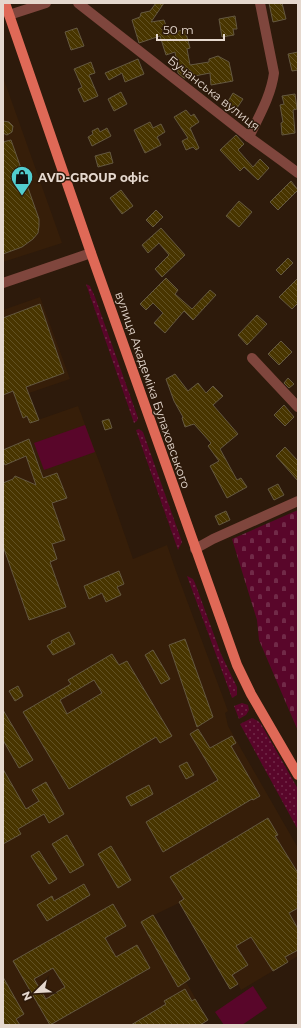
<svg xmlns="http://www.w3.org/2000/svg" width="301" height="1028" font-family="Montserrat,sans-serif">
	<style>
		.built { fill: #361e09 }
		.grass { fill: url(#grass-dots) }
		.cemetery { fill: url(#cemetery-stones) }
		.green { fill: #59062a }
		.building { fill: url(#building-back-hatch); stroke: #645840; fill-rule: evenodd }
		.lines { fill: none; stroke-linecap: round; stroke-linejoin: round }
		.minor { stroke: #7f463d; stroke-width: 10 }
		.tertiary { stroke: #7f463d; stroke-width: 10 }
		.primary { stroke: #df6957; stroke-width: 10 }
		.labels { text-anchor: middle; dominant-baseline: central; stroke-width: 3; stroke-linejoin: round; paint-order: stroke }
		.street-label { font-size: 12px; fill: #e5d8ce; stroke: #2d1a0b }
		.poi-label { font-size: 12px; font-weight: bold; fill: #e5d8ce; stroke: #2d1a0b; text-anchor: start }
	</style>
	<defs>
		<pattern id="grass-dots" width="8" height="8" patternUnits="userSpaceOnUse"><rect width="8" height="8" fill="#59062a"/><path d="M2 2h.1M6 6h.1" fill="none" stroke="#712a48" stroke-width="1.8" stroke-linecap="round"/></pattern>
		<pattern id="cemetery-stones" width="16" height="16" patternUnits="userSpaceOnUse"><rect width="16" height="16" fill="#59062a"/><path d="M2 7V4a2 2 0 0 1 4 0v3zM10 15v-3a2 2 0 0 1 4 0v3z" fill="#712a48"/></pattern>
		<pattern id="building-back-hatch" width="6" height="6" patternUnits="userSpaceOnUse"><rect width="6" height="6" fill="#483500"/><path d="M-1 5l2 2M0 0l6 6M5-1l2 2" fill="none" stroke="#625224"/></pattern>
	</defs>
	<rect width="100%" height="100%" fill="#2d1a0b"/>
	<g class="built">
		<path d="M3,77l59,166 -59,19z"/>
		<path d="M40,297l30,82 -41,14 9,27 40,-14 25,66 30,87 34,-14 9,26 52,140 -3,2 3,13 70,122v108l-57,34 -3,-6 -8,5 -51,-86 -25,12 36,64 -4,3 22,38 -8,5h-197v-715z"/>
	</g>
	<g class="grass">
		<path d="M86,284l4,2 5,11 43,121 -1,3 -3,2z"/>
		<path d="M139,429l4,3 39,110 -4,8 -42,-120z"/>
		<path d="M187,576l6,3 2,4 26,71 16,33v8l-5,3z"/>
		<path d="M242,703l6,2 1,5 -3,5 -7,4 -5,-13z"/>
		<path d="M252,718l6,3 3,3 37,65v41l-58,-106z"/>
	</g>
	<path class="cemetery" d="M298,510v221l-39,-91 -2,-20 -25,-81z"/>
	<g class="green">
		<path d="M85,425l10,27 -51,18 -10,-27z"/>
		<path d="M253,986l14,22 -25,17h-18l-9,-13z"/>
	</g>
	<g class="building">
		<path d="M156,3h8l-13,19 13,-2 5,14 16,-5 5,19 -3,1 3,16 19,-3v-3l9,-3 11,6 4,19 -22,4 -1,-12 -26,5 -6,-5 -3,-21 -9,3 -6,-19 -21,7 -7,-23 8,-3 1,-4 9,-2z"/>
		<path d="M269,3h13l4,16 -13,3z"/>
		<path d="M235,16l2,13h-4l1,6 -12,2 -3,-18z"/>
		<path d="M77,28l7,18 -13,4 -6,-18z"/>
		<path d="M298,52v18l-6,1 -4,-17z"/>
		<path d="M138,59l6,15 -19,8 -3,-9 -13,7 -4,-7z"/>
		<path d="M91,62l4,11 -6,2 9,21 -14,6 -6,-13 4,-2 -8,-18z"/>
		<path d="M121,92l6,12 -13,7 -6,-12z"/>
		<path d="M233,93l10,6 -10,15 -9,-6z"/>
		<path d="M295,94l2,15 -4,1 2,23 -13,2 -1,-12 2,-1 -3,-17 4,-1 -2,-8z"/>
		<path d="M186,110l5,6 3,-2 5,8 -9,6 9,20 -3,2 -3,-3 -7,3 -4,-9 6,-3 -14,-21z"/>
		<path d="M3,121l6,1 4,4 -1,6 -5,3 -4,-2z"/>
		<path d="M150,122l3,6 8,-4 4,8 -8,5 4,8 -16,8 -11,-23z"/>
		<path d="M98,128l2,4 7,-4 4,8 -19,10 -4,-9 5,-3 -1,-3z"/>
		<path d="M236,135l8,9 -6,6 15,17 7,-8 9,9 -11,12 -14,-13 -4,4 -20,-21z"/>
		<path d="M11,140l28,79v7l-1,7 -5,6 -11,8 -19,7v-112z"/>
		<path d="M110,152l3,11 -15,4 -3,-11z"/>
		<path d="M291,181l7,9 -20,20 -8,-8z"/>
		<path d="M121,190l12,16 -11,8 -12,-16z"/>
		<path d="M239,201l13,11 -13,15 -13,-11z"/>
		<path d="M156,210l7,7 -10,10 -7,-7z"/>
		<path d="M161,228l24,27 -23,22 -7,-8 14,-14 -10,-12 -11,10 -6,-8z"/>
		<path d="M288,258l5,5 -12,12 -5,-5z"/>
		<path d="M166,278l12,12 -3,4 17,15 18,-19 6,5 -23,25 -9,-9 -19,22 -11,-10 9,-10 -10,-10 -7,7 -6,-6z"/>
		<path d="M298,278v25l-6,6 -13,-12z"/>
		<path d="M40,304l24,69 -38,14 13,33 -9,3 -3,-7 -4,2 -10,-27 -10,4v-77z"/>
		<path d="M257,315l10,9 -20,21 -9,-10z"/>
		<path d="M281,341l11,11 -13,13 -11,-11z"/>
		<path d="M175,374l13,17 10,-8 8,10 7,-7 10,10 -10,9 25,29 -18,15 17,31 4,-2 6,9 -20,11 -17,-32 9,-5 -11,-15 3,-3 -17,-19 -9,3 -3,-9 1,-1 -9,-16 -8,-22z"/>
		<path d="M288,378l6,6 -5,4 -5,-5z"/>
		<path d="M284,405l10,12 -9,9 -11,-11z"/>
		<path d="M109,419l3,9 -7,2 -3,-9z"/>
		<path d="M29,439l14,39 14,-5 10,25 -15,5 13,37 -13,4 5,15 -7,3 16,45 -37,13 -26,-74v-63l10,-4 2,-3 21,9 -10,-29 -21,9 -2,-4v-11z"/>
		<path d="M285,447l13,14v20l-22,-25z"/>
		<path d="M278,484l6,11 -10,5 -6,-11z"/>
		<path d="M226,511l4,9 -11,5 -4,-9z"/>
		<path d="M119,571l5,13 -7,3 4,8 -15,7 -4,-9 -13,6 -5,-13z"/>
		<path d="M69,632l6,12 -22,11 -6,-9 5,-3 -1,-2z"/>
		<path d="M185,639l28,78 -16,10 -28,-82z"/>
		<path d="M153,650l17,29 -9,5 -16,-29z"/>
		<path d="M112,654l7,11 8,-4 45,75 -12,7 -4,-6 -87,52 -46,-77 48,-28 -3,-4zM94,680l8,13 -35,21 -7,-14z"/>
		<path d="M18,686l5,10 -8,5 -6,-10z"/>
		<path d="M3,710l30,50 -14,8 -16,-28z"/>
		<path d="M198,729l12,19 22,-12 4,7 -5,3 29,50 -7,4 -1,-1 -89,53 -17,-30 72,-42 -28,-46z"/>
		<path d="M187,762l7,13 -8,4 -7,-13z"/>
		<path d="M3,769l23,40 13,-8 -7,-11 14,-8 18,32 -15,9 -5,-9 -26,15 3,5 -18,10z"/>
		<path d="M149,785l4,9 -22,12 -5,-9z"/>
		<path d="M268,818l10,17 -3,1 23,37v35l-9,5 9,16v21l-13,7 3,5 -15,9 -22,-34 -15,9 12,19 -16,10 6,9 -8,5 -51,-87 5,-3 -14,-22z"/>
		<path d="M67,835l17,30 -14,8 -18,-29z"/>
		<path d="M111,846l20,34 -13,8 -20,-34z"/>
		<path d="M39,851l18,28 -8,5 -18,-28z"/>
		<path d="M84,884l6,11 -43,26 -10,-16 15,-9 2,5z"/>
		<path d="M113,904l13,22 -21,12 11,19 21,-12 13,23 -100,57 -37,-64zM53,968l12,19 -19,12 -12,-20z"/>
		<path d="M153,915l37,64 -12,8 -37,-65z"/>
		<path d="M3,977l21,37 -8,5 4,6h-15l-2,-4z"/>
		<path d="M185,989l7,12 3,-2 13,21 -8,5h-69l35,-21 -2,-3z"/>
	</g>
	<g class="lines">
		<g class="minor">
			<path d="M78,3l171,134 33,24 16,12"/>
			<path d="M9,15l37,-12"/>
			<path d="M249,137c10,-21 22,-41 25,-64l-14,-70"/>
			<path d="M252,358l46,49"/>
			<path d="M195,549l18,-10 85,-38"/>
		</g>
		<path class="tertiary" d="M3,283l88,-30"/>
		<path class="primary" d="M5,3l86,250 146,412 14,29 47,81"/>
	</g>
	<defs>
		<g id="shop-pin" transform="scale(1.15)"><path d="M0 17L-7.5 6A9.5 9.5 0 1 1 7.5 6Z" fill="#52cdcf" stroke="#2d1a0b"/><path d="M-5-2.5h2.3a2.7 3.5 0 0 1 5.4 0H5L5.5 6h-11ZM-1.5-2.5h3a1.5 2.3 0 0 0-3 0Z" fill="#111"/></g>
	</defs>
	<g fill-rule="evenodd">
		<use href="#shop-pin" x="22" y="177"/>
	</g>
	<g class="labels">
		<g class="street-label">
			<text transform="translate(214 93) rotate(38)">Бучанська вулиця</text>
			<text transform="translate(153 390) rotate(71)">вулиця Академіка Булаховського</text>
		</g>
		<g class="poi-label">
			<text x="38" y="177">AVD-GROUP офіс</text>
		</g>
	</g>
	<rect width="301" height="1028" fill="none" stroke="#e5d8ce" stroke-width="8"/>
	<g transform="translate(36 992) rotate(246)" stroke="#2d1a0b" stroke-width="3" paint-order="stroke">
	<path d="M0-3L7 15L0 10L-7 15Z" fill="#e5d8ce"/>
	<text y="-6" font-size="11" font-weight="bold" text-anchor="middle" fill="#e5d8ce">N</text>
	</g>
	<path d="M157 34v6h67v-6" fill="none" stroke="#e5d8ce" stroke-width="2"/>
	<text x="163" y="34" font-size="12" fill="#e5d8ce" stroke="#2d1a0b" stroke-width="3" paint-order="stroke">50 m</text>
</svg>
